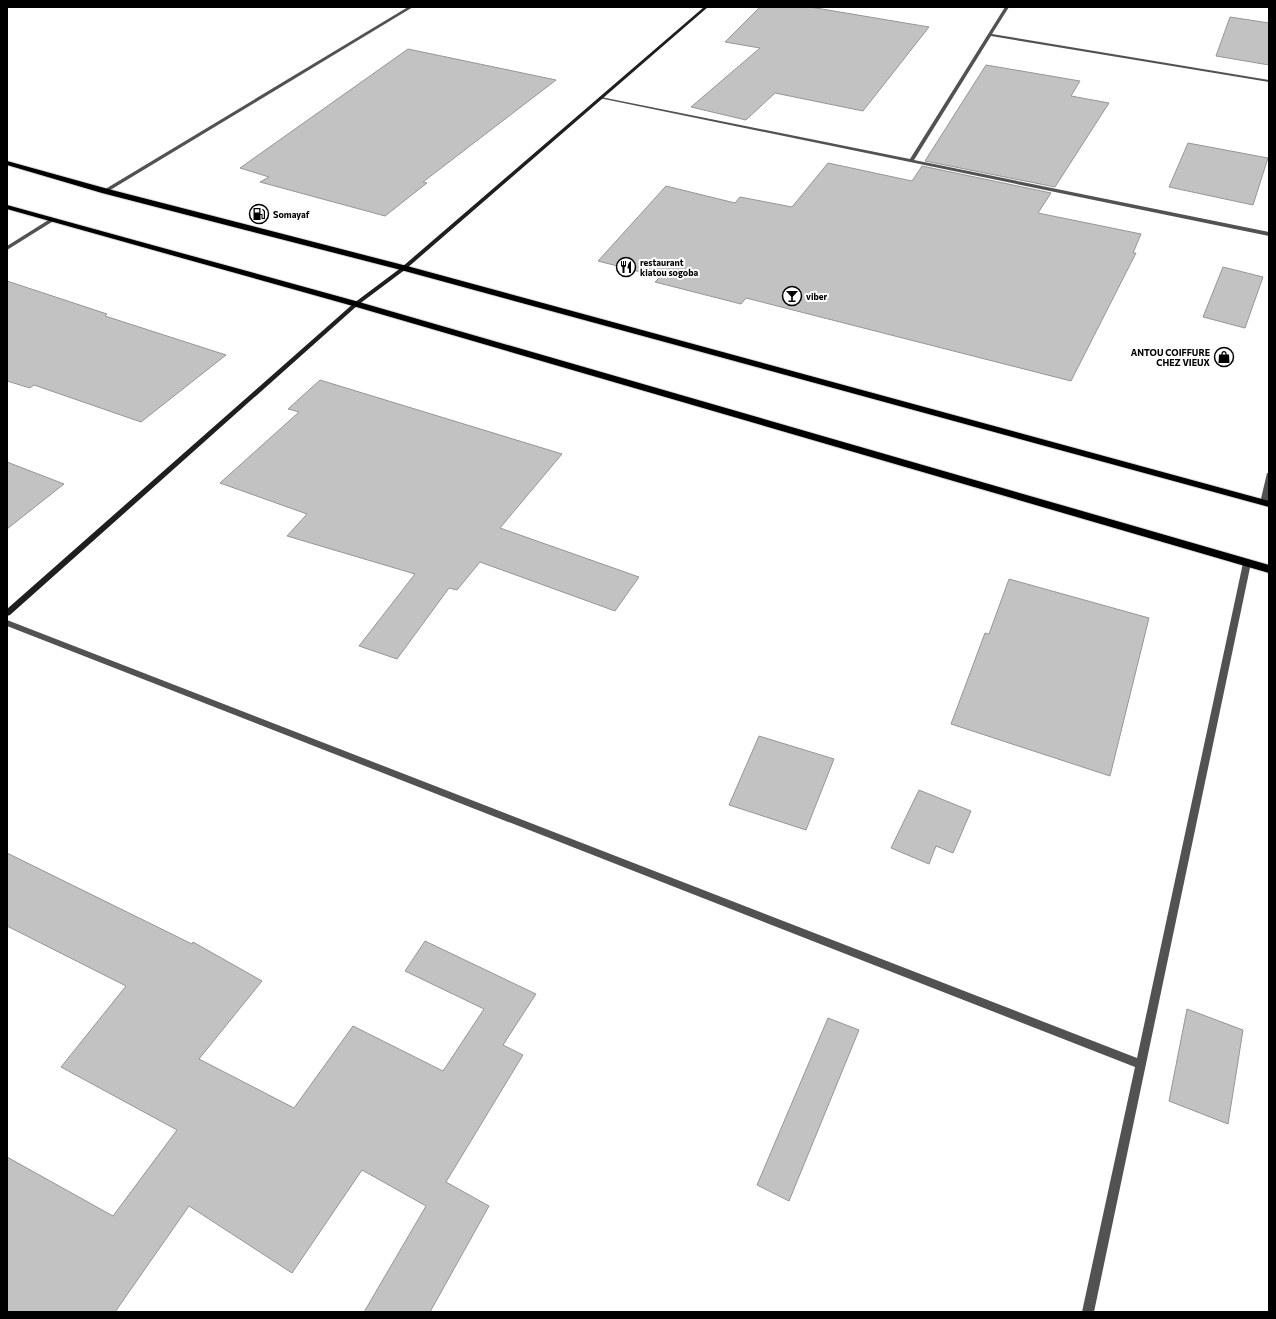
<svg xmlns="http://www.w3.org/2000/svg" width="1276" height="1319" font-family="Commissioner,sans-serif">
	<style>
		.building { fill: #c2c2c2; stroke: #969696 }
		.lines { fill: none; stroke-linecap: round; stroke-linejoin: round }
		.highway-casing { stroke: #dbdbdb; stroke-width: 2 }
		.street { fill: #525252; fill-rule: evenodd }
		.secondary { fill: #1f1f1f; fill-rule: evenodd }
		.highway { fill: #000; fill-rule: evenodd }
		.labels { text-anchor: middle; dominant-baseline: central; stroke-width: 4; stroke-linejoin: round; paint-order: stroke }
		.far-poi-label { font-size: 9px; font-weight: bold; fill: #000; stroke: #fff; text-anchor: start }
	</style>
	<rect width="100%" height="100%" fill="#fff"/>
	<g class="building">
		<path d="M760,7h50l119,20 -66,84 -88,-18 -29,27 -55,-13 69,-59 -35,-6z"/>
		<path d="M1230,17l39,6v42l-53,-9z"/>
		<path d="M408,49l148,31 -133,102 4,1 -42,33 -125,-34 9,-5 -29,-9z"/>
		<path d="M986,65l94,16 -9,15 38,7 -54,84 -130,-26z"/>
		<path d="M1188,143l80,15 -15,47 -84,-18z"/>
		<path d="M828,163l84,18 10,-15 129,27 -13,20 103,21 -8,19h3l-65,128 -325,-83 -5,6 -86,-22 5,-5 -62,-16 68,-75 69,17 5,-6 52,10z"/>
		<path d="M1223,267l40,10 -18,51 -42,-11z"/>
		<path d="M7,281l100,33 -2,2 121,39 -85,67 -107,-37 -4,3 -23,-7z"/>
		<path d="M320,380l242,74 -62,74 139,49 -24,34 -135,-49 -23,28 -8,-2 -52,71 -38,-13 56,-72 -128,-38 20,-22 -87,-31 79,-71 -11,-3z"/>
		<path d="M7,462l57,22 -57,45z"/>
		<path d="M1009,579l140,39 -39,158 -159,-52 34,-91 4,1z"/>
		<path d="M759,736l75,23 -28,71 -77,-25z"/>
		<path d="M919,790l52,21 -18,42 -17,-7 -7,18 -38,-16z"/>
		<path d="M7,853l185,91 1,-2 69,39 -63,78 95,49 59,-82 90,45 41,-62 -79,-38 20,-30 111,53 -33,51 20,10 -77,127 43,24 -59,106h-66l62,-106 -64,-36 -70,103 -103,-67 -74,106h-108v-155l106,59 64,-86 -116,-63 65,-81 -119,-60z"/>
		<path d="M1187,1009l56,21 -15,94 -59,-23z"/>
		<path d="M828,1018l31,12 -70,171 -32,-16z"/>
	</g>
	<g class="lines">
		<g class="highway-casing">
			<g id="highway">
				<path d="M7,161l101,28 299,77 862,235v6l-868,-237 -299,-77 -95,-28z"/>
				<path d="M7,205l352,97 910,263v8l-916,-267 -346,-97z"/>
			</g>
		</g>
		<g class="street">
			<path d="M408,7h5l-306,185 -5,-1z"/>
			<path d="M1005,7h4l-17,27 277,46v2l-278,-46 -77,124 355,72v4l-670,-138 2,-1 309,62z"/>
			<path d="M50,219l5,1 -48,30v-4z"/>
			<path d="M1267,473h2v22l-1,8 -4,2 -4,-2z"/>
			<path d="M1247,560l4,3 -157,749h-12l53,-245 -1128,-441v-6l1130,438 106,-495z"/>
		</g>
		<path class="secondary" d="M704,7h4l-302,262 -48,36 -348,310 -3,1v-7l347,-306 48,-36z"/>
		<use href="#highway" class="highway"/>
	</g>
	<defs>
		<g id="fuel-ring" transform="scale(1)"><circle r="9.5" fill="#fff" stroke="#000" stroke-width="1.5"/><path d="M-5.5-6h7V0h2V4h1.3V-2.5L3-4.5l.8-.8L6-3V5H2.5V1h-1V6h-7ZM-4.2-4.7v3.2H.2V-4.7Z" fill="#000"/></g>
		<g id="restaurant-ring" transform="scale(1)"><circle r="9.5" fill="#fff" stroke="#000" stroke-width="1.5"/><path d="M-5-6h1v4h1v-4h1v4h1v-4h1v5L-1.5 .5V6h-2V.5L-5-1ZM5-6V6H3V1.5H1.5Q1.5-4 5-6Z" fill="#000"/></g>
		<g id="bar-ring" transform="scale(1)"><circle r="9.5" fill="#fff" stroke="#000" stroke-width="1.5"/><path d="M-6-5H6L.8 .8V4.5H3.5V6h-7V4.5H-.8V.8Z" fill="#000"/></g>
		<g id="shop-ring" transform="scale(1)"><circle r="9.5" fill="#fff" stroke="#000" stroke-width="1.5"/><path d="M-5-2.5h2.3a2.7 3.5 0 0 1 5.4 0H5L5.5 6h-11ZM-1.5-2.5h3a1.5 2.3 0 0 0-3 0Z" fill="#000"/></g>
	</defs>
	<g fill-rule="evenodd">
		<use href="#fuel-ring" x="259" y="214"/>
		<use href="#restaurant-ring" x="626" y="267"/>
		<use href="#bar-ring" x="792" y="296"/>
		<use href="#shop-ring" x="1224" y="357"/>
	</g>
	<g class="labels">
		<g class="far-poi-label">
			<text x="273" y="214">Somayaf</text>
			<text x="640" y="262">restaurant<tspan x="640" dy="10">kiatou sogoba</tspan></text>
			<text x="806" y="296">viber</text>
			<text x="1210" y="352" text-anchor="end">ANTOU COIFFURE<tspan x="1210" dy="10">CHEZ VIEUX</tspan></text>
		</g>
	</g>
	<rect width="1276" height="1319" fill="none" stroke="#000000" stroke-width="16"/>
</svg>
